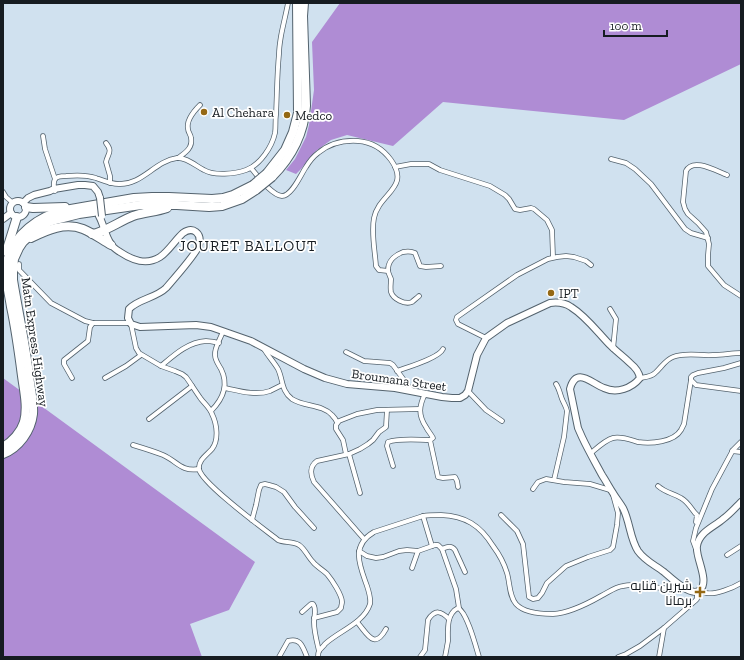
<svg xmlns="http://www.w3.org/2000/svg" width="744" height="660" font-family="'Zilla Slab',Cairo,serif">
	<style>
		.forest { fill: #af8cd4 }
		.lines { fill: none; stroke-linecap: round; stroke-linejoin: round }
		.street-casing { stroke: #54636e; stroke-width: 5.5 }
		.secondary-casing { stroke: #54636e; stroke-width: 8 }
		.highway-casing { stroke: #54636e; stroke-width: 10 }
		.street { stroke: #fff; stroke-width: 4 }
		.secondary { stroke: #fff; stroke-width: 6 }
		.highway { stroke: #fff; stroke-width: 8 }
		.secondary-bridge-casing { stroke: #54636e; stroke-width: 8; stroke-linecap: butt }
		.highway-bridge-casing { stroke: #54636e; stroke-width: 10; stroke-linecap: butt }
		.secondary-bridge { stroke: #fff; stroke-width: 6 }
		.highway-bridge { stroke: #fff; stroke-width: 8 }
		.poi-dot { fill: #946814; stroke: #fff; stroke-width: 1.5 }
		.labels { text-anchor: middle; dominant-baseline: central; stroke-width: 3.5; stroke-linejoin: round; paint-order: stroke }
		.poi-label { font-size: 13px; fill: #161c21; stroke: #fff; text-anchor: start }
		.street-label { font-size: 13px; fill: #161c21; stroke: #fff }
		.quarter-label { font-size: 15px; letter-spacing: 1px; fill: #161c21; stroke: #fff }
	</style>
	<rect width="100%" height="100%" fill="#d0e1ef"/>
	<g class="forest">
		<path d="M340,3h401v61l-117,56 -181,-18 -50,44 -46,-11 -16,5 -15,11 -15,18 -5,5 -10,-4 9,-11 11,-22 3,-12 5,-35 -2,-48z"/>
		<path d="M3,378l252,184 -26,48 -39,14 12,33h-199z"/>
	</g>
	<g class="lines">
		<g class="street-casing">
			<g id="street">
				<path d="M43,136l2,13 10,30"/>
				<path d="M106,143c7,9 2,10 0,19l4,14v7"/>
				<path d="M178,158c7,-5 15,-10 13,-20 0,-3 -3,-6 -3,-9 -2,-9 6,-18 12,-24"/>
				<path d="M611,159l15,4 9,6 16,15 34,45 6,4 17,5"/>
				<path d="M395,167l16,-3h18l11,6 50,16 15,9 4,4 6,10 5,1 11,-2 3,1 13,11 5,10 1,27"/>
				<path d="M251,168c7,8 20,27 31,28 10,0 19,-22 24,-29 3,-5 8,-11 12,-14 12,-10 25,-13 40,-12 13,1 25,8 33,19 20,28 -12,33 -17,58 -3,15 1,33 2,48l3,4 9,1"/>
				<path d="M727,175c-11,-4 -34,-18 -41,-4l-3,31 2,7 3,5 10,9 8,9 3,12 -1,11v11l16,19 17,11"/>
				<path d="M55,191c-1,-3 -2,-8 0,-12 2,-3 7,-3 11,-3 10,-1 21,-1 30,2 8,3 15,6 23,6 23,1 36,-23 58,-26 9,-1 19,8 27,12 10,6 31,4 42,0 14,-5 26,-23 29,-37 1,-6 0,-12 1,-18 1,-21 1,-41 3,-61 0,-6 1,-12 2,-18 2,-11 5,-22 7,-33"/>
				<path d="M3,192l3,5 7,6"/>
				<path d="M19,264v6l32,33 34,18 8,2"/>
				<path d="M419,296c-2,2 -5,4 -7,6 -7,3 -19,-3 -21,-10 -1,-4 0,-9 0,-13 -1,-3 -3,-6 -3,-9 0,-9 7,-15 15,-18 5,-1 8,-1 12,1l5,13 6,1 15,-1"/>
				<path d="M610,309l6,10 -3,30"/>
				<path d="M131,324l5,24 3,5 22,13 14,5 7,3 4,3c5,7 10,15 15,22 4,5 9,9 11,15 5,10 7,26 0,35 -5,6 -14,11 -13,20 2,14 65,60 79,71 6,3 14,1 21,5 6,4 9,12 14,17 4,5 10,8 14,12 5,6 15,21 15,28 0,2 -1,4 -1,6l-4,4 -23,6"/>
				<path d="M486,338l-28,-14 -2,-4 1,-3 60,-42 31,-16 9,-2 9,-1 8,1 12,4 5,4"/>
				<path d="M264,349c4,7 10,13 14,20 5,10 3,22 14,30 12,8 30,5 40,16 2,2 4,5 5,7"/>
				<path d="M346,352l18,9 26,2 3,2 19,26"/>
				<path d="M741,363l-17,5 -26,5 -5,2 -2,2v3l5,5 45,6"/>
				<path d="M161,366c13,-11 27,-24 45,-25 4,0 8,1 13,2"/>
				<path d="M397,371c11,-4 42,-13 46,-22"/>
				<path d="M72,378l-8,-14v-4l24,-19 2,-14 3,-4h37"/>
				<path d="M105,378l21,-12 15,-11"/>
				<path d="M640,378c5,-1 11,-1 15,-5 6,-5 10,-13 18,-16 13,-5 27,-1 40,-2 10,0 19,-2 28,-2"/>
				<path d="M225,388c14,3 31,8 45,3 4,-2 8,-4 12,-6"/>
				<path d="M468,391l18,19 16,11"/>
				<path d="M211,411c12,-12 18,-26 10,-42 -3,-5 -6,-9 -6,-14 -1,-7 6,-17 8,-24"/>
				<path d="M149,419l43,-33"/>
				<path d="M430,440l8,37 5,1 12,-1 2,4 1,6"/>
				<path d="M133,445c10,3 20,6 30,10 14,6 18,17 36,14"/>
				<path d="M732,451l9,1"/>
				<path d="M346,454l-3,-14 -7,-11v-4l3,-4 18,-7 20,-4 43,-1"/>
				<path d="M349,454l11,39"/>
				<path d="M590,454c7,-6 15,-14 23,-16 8,-2 18,2 25,4 13,2 36,0 43,-12 1,-2 2,-4 3,-6l7,-44"/>
				<path d="M393,466l-6,-20 1,-4c11,-4 30,-2 42,-2l3,-2c-2,-4 -5,-7 -7,-11 -8,-12 -7,-21 -1,-33"/>
				<path d="M554,480l10,-43 3,-26c-1,-5 -3,-7 -5,-12 -2,-5 -3,-11 -6,-15"/>
				<path d="M658,486c8,7 15,7 23,12 6,3 10,10 14,15l2,2 -1,7"/>
				<path d="M533,489l5,-7 8,-3 18,3 26,2 20,6"/>
				<path d="M501,515l16,16 6,13 6,53 4,2 5,-1 4,-5 5,-10 19,-17 22,-9 22,-7 3,-3 4,-22 1,-12 -5,-18"/>
				<path d="M423,516l9,30"/>
				<path d="M252,520l4,-15 3,-15 2,-5 4,-1 4,1 7,2 8,5 11,15 19,21"/>
				<path d="M364,539l-50,-57c-4,-8 -4,-16 3,-21l32,-7 11,-5 8,-5 5,-4 6,-8 7,-5 1,-17"/>
				<path d="M442,549c5,-2 9,-4 13,1l10,22"/>
				<path d="M696,549l-3,-8 3,-13 16,-39 21,-39 8,-8"/>
				<path d="M359,551l8,5 9,2 7,-1 16,-6 8,-1 11,1 17,-6h3l4,4 14,40 3,19"/>
				<path d="M727,555l14,-9"/>
				<path d="M412,568l6,-17"/>
				<path d="M699,591c1,0 6,2 7,2 9,2 27,-5 35,-10"/>
				<path d="M302,612l9,-8h2c4,5 1,11 1,18 0,10 3,20 5,29"/>
				<path d="M357,622c10,11 17,29 29,7"/>
				<path d="M279,657l9,-16c13,-4 15,7 19,16"/>
				<path d="M318,657c0,-2 0,-4 1,-6 1,-2 5,-5 6,-7 14,-13 39,-21 45,-40 1,-6 -1,-12 -3,-18 -7,-20 -17,-40 7,-54l49,-16c6,-1 12,-1 18,-1 24,1 39,10 52,31 6,8 11,17 14,27 3,10 2,23 9,31 8,9 26,10 37,10 17,-1 34,-10 48,-18 8,-4 14,-9 22,-10 19,-5 39,7 57,0"/>
				<path d="M420,657l5,-7 3,-30c7,-11 13,-9 21,-1"/>
				<path d="M445,657c1,-5 2,-11 3,-16 0,-11 -2,-27 10,-33 9,4 18,39 21,49"/>
				<path d="M618,657l8,-3 14,-8 24,-18 31,-27 2,-2v-7"/>
				<path d="M659,657l5,-29"/>
			</g>
		</g>
		<g class="secondary-casing">
			<g id="secondary">
				<circle cx="18" cy="209" r="8"/>
				<path d="M23,203l5,-5 6,-3 16,-4 4,-2 24,-4h7l8,1 5,6 2,6"/>
				<path d="M99,216c5,9 6,20 12,28 2,4 6,6 9,8 12,8 26,14 40,5 9,-6 15,-17 23,-24 10,-7 19,0 16,12 -2,8 -27,36 -33,43 -10,10 -28,11 -37,21l-1,9 3,6 9,3 56,-2 15,2 40,14 53,28 21,9 22,6 48,4 47,9 10,1h8l5,-3 3,-4 9,-36 9,-17 21,-15 43,-20c7,-1 15,0 21,4 16,10 27,26 40,39 6,6 13,11 19,17 5,4 9,9 10,15 -8,10 -23,16 -36,10 -13,-5 -28,-22 -34,1l8,39 4,9c6,13 13,25 20,38 4,6 7,12 11,18 3,5 7,10 10,15 7,14 7,31 15,43 7,10 17,14 26,21 6,5 27,26 36,18 10,-9 -5,-33 -3,-44 2,-14 17,-19 26,-27 7,-5 12,-11 18,-17"/>
				<path d="M3,219l8,-6"/>
			</g>
		</g>
		<g class="highway-casing">
			<g id="highway">
				<path d="M267,173l18,-23 8,-18 5,-19 -1,-110"/>
				<path d="M272,177c20,-20 32,-44 34,-71l-3,-90 1,-13"/>
				<path d="M26,207l7,1 32,-1"/>
				<path d="M92,234c11,-1 28,-13 41,-18 11,-4 23,-4 34,-8"/>
				<path d="M31,238c16,-8 34,-16 52,-9 10,4 19,11 28,16"/>
				<path d="M7,252v-3l10,-32"/>
				<path d="M3,447c9,-5 18,-15 21,-25 4,-15 0,-31 -2,-46 -3,-23 -6,-46 -11,-69 -2,-14 -7,-31 -4,-45 6,-28 32,-46 58,-52l69,-12 18,-1h17l43,2 11,-1 10,-3 20,-10"/>
				<path d="M3,454c16,-6 28,-23 30,-40 1,-13 -3,-27 -4,-40 -4,-32 -11,-63 -16,-94v-10l1,-11 5,-11 4,-6 14,-13 12,-7 10,-3 20,-5 62,-9h36l32,2 13,-1 20,-7 14,-9"/>
			</g>
		</g>
		<use href="#street" class="street"/>
		<use href="#secondary" class="secondary"/>
		<use href="#highway" class="highway"/>
		<g class="secondary-bridge-casing">
			<path id="secondary-bridge" d="M100,198l2,18"/>
		</g>
		<g class="highway-bridge-casing">
			<g id="highway-bridge">
				<path d="M253,185l14,-12"/>
				<path d="M256,190l16,-13"/>
			</g>
		</g>
		<use href="#secondary-bridge" class="secondary-bridge"/>
		<use href="#highway-bridge" class="highway-bridge"/>
	</g>
	<g class="poi-dot">
		<circle cx="204" cy="112" r="4"/>
		<circle cx="287" cy="115" r="4"/>
		<circle cx="551" cy="293" r="4"/>
		<path d="M698 586h4v4h4v4h-4v4h-4v-4h-4v-4h4z"/>
	</g>
	<g class="labels">
		<g class="poi-label">
			<text x="212" y="112">Al Chehara</text>
			<text x="295" y="115">Medco</text>
			<text x="559" y="293">IPT</text>
			<text x="692" y="585" text-anchor="end">شيرين قنابه<tspan x="692" dy="15">برمانا</tspan></text>
		</g>
		<g class="street-label">
			<text transform="translate(35 342) rotate(82)">Matn Express Highway</text>
			<text transform="translate(399 380) rotate(8)">Broumana Street</text>
		</g>
		<g class="quarter-label">
			<text x="248" y="246">JOURET BALLOUT</text>
		</g>
	</g>
	<rect width="744" height="660" fill="none" stroke="#161c21" stroke-width="8"/>
	<path d="M604 30v6h63v-6" fill="none" stroke="#161c21" stroke-width="2"/>
	<text x="610" y="30" font-size="12" fill="#161c21" stroke="#ffffff" stroke-width="3" paint-order="stroke">100 m</text>
</svg>
